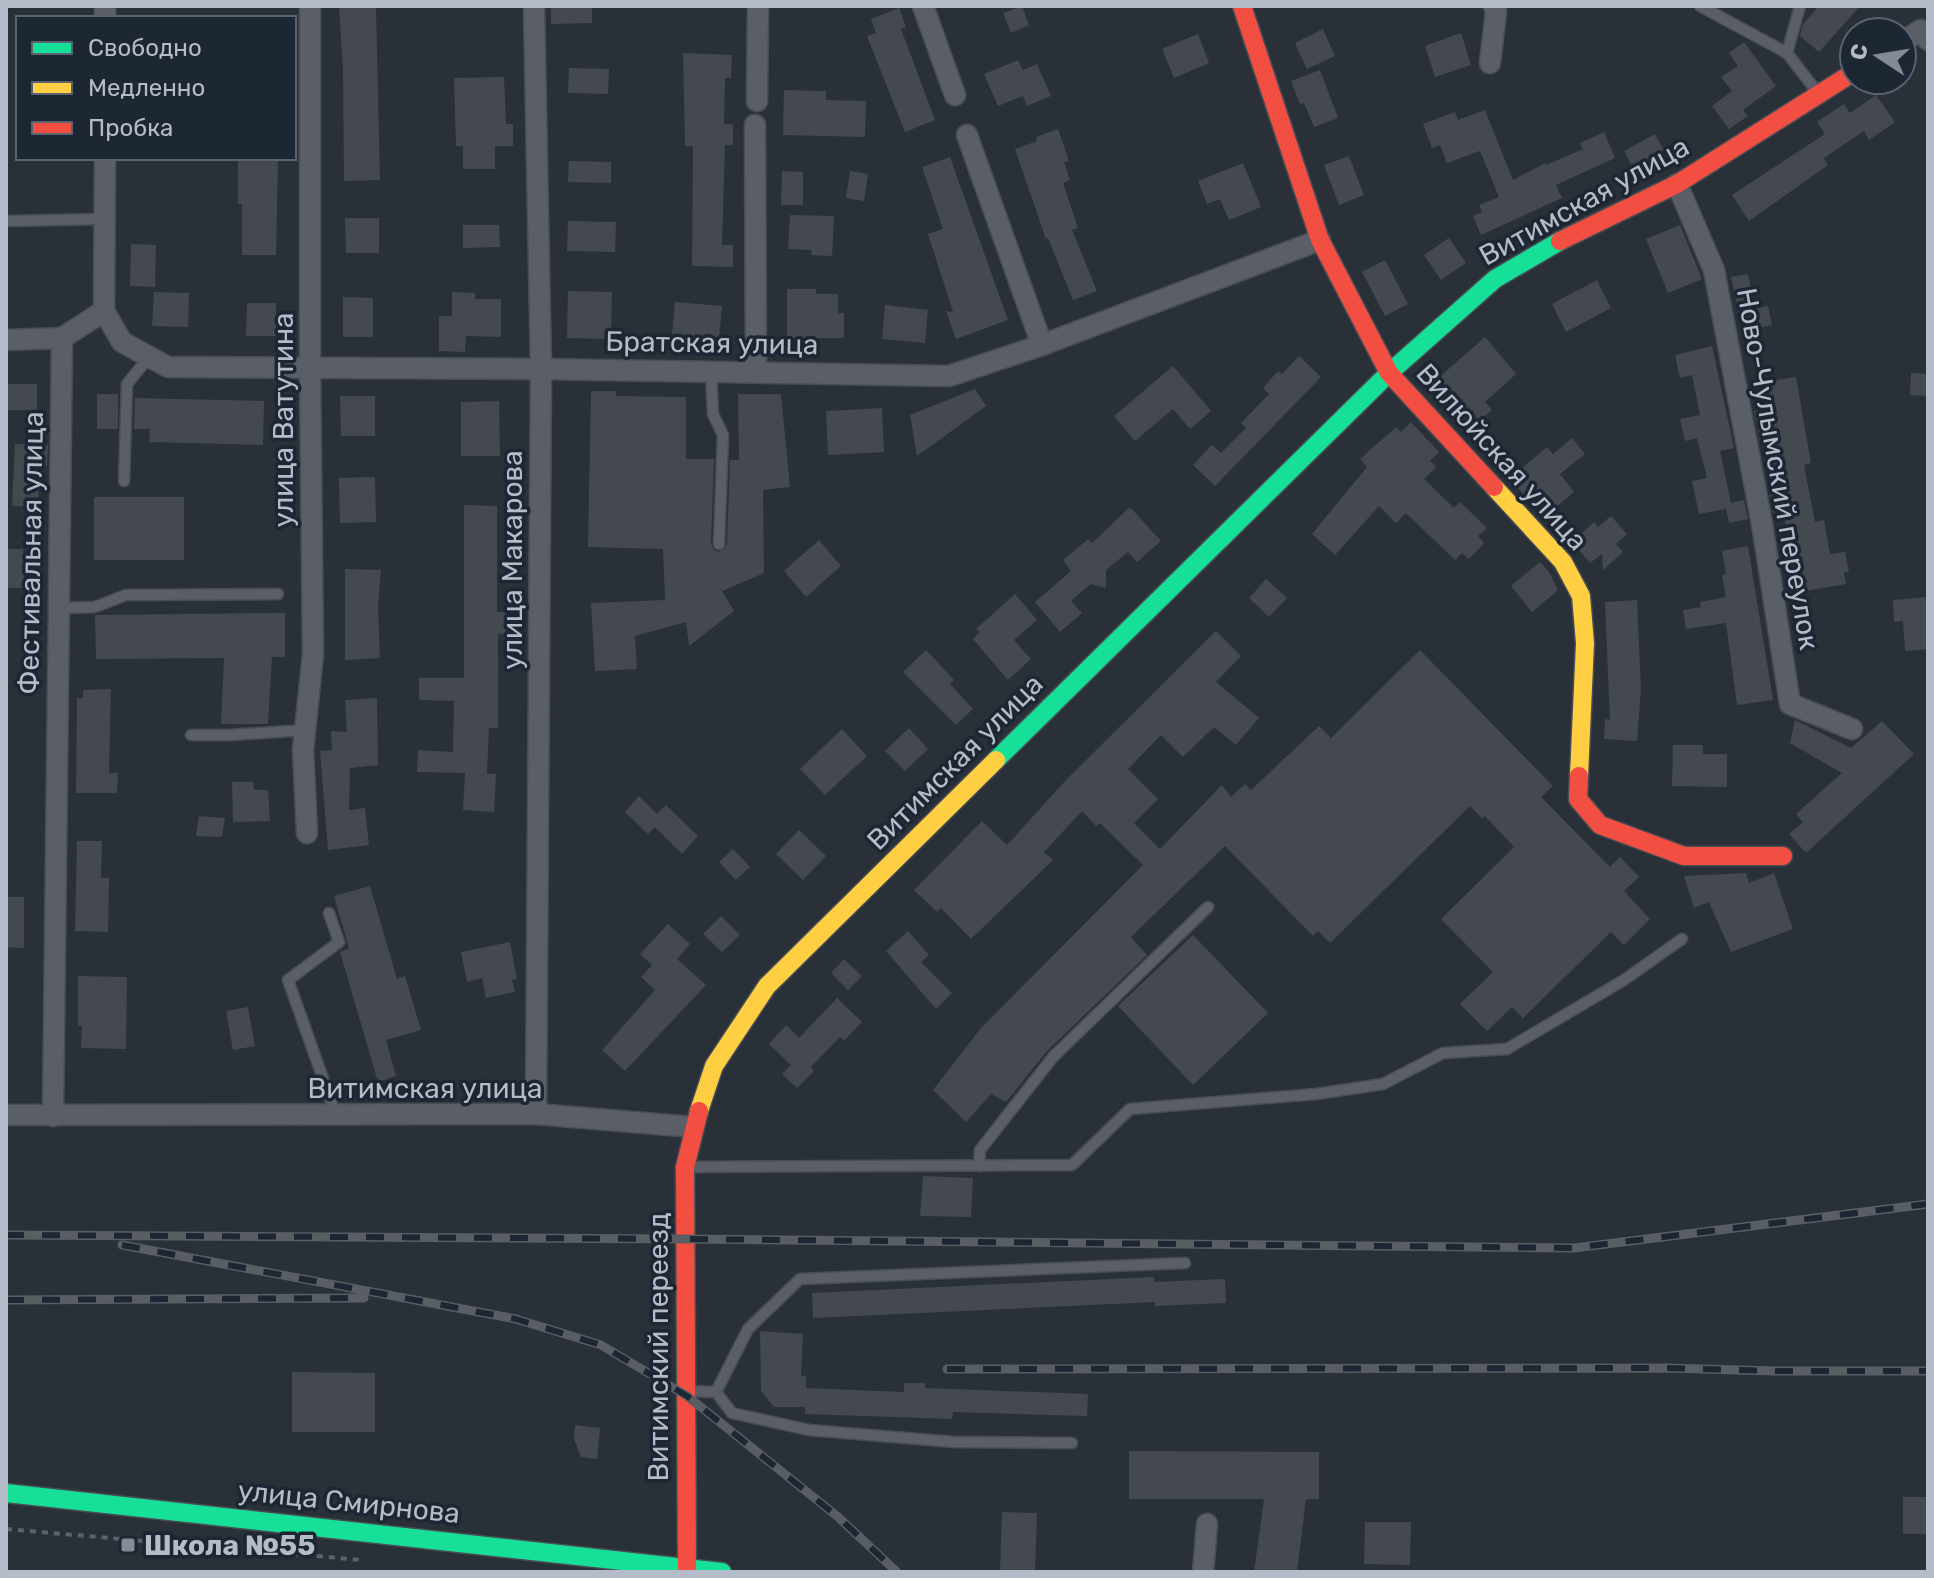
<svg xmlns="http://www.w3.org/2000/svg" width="1934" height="1578" font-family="Rubik,sans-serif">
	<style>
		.building { fill: #444950 }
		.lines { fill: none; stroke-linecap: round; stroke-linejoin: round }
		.lane-casing { stroke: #484c53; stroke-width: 13 }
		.street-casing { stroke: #484c53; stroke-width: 23 }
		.fast-casing { stroke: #484c53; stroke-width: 21 }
		.slow-casing { stroke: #484c53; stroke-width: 21 }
		.jam-casing { stroke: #484c53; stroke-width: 21 }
		.path { stroke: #5d636a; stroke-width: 4; stroke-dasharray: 6 6; stroke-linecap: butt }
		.lane { stroke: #5a5e66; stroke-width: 10 }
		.street { stroke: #5a5e66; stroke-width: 20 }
		.fast { stroke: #16e098; stroke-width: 18 }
		.slow { stroke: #ffcf43; stroke-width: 18 }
		.jam { stroke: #f24e42; stroke-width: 18 }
		.rail-casing { stroke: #595d64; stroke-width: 9 }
		.rail { stroke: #1d2633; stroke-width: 6; stroke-dasharray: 18; stroke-linecap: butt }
		.poi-dot { fill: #848b96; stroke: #1d2633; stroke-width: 3 }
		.labels { text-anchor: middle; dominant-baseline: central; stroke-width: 7; stroke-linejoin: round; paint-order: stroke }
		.street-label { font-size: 28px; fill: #b4bcc9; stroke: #1d2633 }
		.poi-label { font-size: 28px; font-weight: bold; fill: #b4bcc9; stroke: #1d2633; text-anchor: start }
	</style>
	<rect width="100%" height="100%" fill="#2a3038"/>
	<g class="building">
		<path d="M339,6h37l4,174 -36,1 -1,-111z"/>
		<path d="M551,6h41v17l-41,1z"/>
		<path d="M1022,6l7,19 -18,8 -8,-20z"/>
		<path d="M1819,6h41l-41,46 -19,-16 3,-12z"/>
		<path d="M899,8l7,19 -5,2 34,91 -30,12 -38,-96 9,-3 -5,-14z"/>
		<path d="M1323,29l12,27 -28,13 -12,-26z"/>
		<path d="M1461,33l10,32 -36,12 -10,-31z"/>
		<path d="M1198,34l11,29 -35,15 -12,-29z"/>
		<path d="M1744,42l32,44 -33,24 5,6 -19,13 -17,-23 20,-15 -11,-14 17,-11 -9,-13z"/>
		<path d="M683,53l49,2 -1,23h-6l-1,46h9v21h-8l-3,100h11v22l-41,-1 1,-120h-8z"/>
		<path d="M1018,60l5,10 14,-6 14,32 -24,10 -4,-10 -25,10 -14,-32z"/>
		<path d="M569,68l40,1 -1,25 -40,-1z"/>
		<path d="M1320,70l18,48 -24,9 -10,-24 -4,1 -9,-23z"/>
		<path d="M504,77l2,47h7v22h-18v23h-32v-23h-7l-2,-68z"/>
		<path d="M784,90l42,1v9l40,1 -1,36 -82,-2z"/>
		<path d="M1876,95l19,27 -26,18 -5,-9 -40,27 4,7 -79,56 -17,-26 93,-61 -8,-12 27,-18 6,9z"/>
		<path d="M1485,110l28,70 32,-17 1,2 37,-16 -3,-6 24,-11 11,26 -59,27 6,13 -81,37 -8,-19 9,-4 -3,-7 20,-8 -19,-46 -33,12 -7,-18 -8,3 -9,-24 32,-12 3,8z"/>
		<path d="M1058,129l11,32 -5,1 6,18 -7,3 15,45 -6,2 25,61 -24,9 -25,-62 -2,1 -31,-90 22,-8 -1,-4z"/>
		<path d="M1655,134l15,27 -32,17 -14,-27z"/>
		<path d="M1349,156l15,39 -25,10 -15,-40z"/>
		<path d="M950,157l58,163 -52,19 -10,-28 7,1 -25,-78 15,-5 -21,-62z"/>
		<path d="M238,158h40l-2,97h-34v-51h-4z"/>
		<path d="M569,161l42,1v21l-43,-1z"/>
		<path d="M1243,163l18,44 -32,13 -9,-21 -13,5 -9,-23z"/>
		<path d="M782,171l21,1v33h-22z"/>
		<path d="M850,171l18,3 -4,27 -18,-3z"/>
		<path d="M790,215l44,1 -2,40 -21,-1 1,-5 -24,-1z"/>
		<path d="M345,218h34v35h-33z"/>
		<path d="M568,221l48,1 -1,30 -48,-1z"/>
		<path d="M463,225h36l1,22 -37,1z"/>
		<path d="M1680,225l22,54 -34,14 -22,-54z"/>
		<path d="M1449,238l17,25 -25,17 -17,-25z"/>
		<path d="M131,244l25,1 -1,42 -25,-1z"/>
		<path d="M1385,260l23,44 -23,12 -23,-44z"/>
		<path d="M1748,274l7,35 13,-3 4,19 -29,6 -12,-54z"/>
		<path d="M1597,280l14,28 -45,24 -14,-28z"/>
		<path d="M787,289h29v5h22v19h6v25h-57z"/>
		<path d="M568,291l44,1 -1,47 -44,-1z"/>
		<path d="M154,292l35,1 -1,34 -36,-1z"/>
		<path d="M452,292l23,1v6h26v38l-35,-1 -1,16 -26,-1v-35h13z"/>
		<path d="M343,297l30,1v39h-30z"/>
		<path d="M675,302l47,4 -3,32 -47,-4z"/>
		<path d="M247,303h29v33h-30z"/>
		<path d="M885,305l43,5 -3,33 -43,-4z"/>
		<path d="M1485,337l31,37 -31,28 7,8 -25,22 -40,-44z"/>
		<path d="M1712,346l22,102 -14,3 11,52 13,-3 4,19 -19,4 -3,-14 -27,5 -7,-33 15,-3 -10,-40 -12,3 -5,-22 20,-4 -8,-40 -12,3 -5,-23z"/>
		<path d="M1299,356l22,21 -106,109 -22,-21 19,-20 9,8 25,-25 -5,-5 28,-29 -6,-6 15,-17 4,3z"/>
		<path d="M1173,366l38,45 -21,18 -17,-20 -38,32 -21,-25z"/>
		<path d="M1911,373l17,1v22l-18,-1z"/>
		<path d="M1796,377l15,86 -7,2 11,57 9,-2 6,34 15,-2 4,20h-5l2,12 -48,8 -15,-81 -10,2 -3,-18 6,-2 -10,-51h-6l-6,-31 11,-2 -5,-26z"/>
		<rect x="6" y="384" width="31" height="26"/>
		<path d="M975,389l11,17 -69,50 -7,-41z"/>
		<path d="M591,391h25v5l70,1v62h28l-3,85 3,6 5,2 8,-8 3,-84h9l-1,-66h43l9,93 -27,3 1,83 -42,18 12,20 -45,35 -3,-24 -51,14 2,33 -42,2 -4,-68 74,-3 -2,-51 -75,-2z"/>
		<rect x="97" y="394" width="21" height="35"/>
		<path d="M340,396h35v40h-34z"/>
		<path d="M135,398l129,3 -1,44 -114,-3 1,-13h-16z"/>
		<path d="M499,401l1,55h-39v-54z"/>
		<path d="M882,408l2,44 -56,3 -2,-44z"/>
		<path d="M1411,422l28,30 -9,9 6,6 -12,12 30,29 6,-6 27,26 -9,8 6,7 -15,16 -7,-6 -7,7 -49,-47 -10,10 -17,-17 -44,49 -23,-21 55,-67 -7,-8 36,-32 5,5z"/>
		<path d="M1572,438l13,16 -25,20 14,18 -26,22 -9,-11 -4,3 -26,-27 38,-32 6,7z"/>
		<path d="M15,444l33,1 -1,21h-7l-2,41 -26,-1z"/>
		<path d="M375,477l1,45 -36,1 -1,-45z"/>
		<rect x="94" y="497" width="90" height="63"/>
		<path d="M464,505l33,1v106h12l-1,22h-10v94h-9l-2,46h9l-2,38 -31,-2 2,-37 -48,-1 1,-22 35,2 1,-51 -35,-1v-22h45z"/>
		<path d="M1130,507l31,34 -24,21 -9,-10 -22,18v18l-15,-4 -20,17 11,12 -22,19 -25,-30 36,-31 -8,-11 25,-21 4,4z"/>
		<path d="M1611,516l16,18 -11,10 7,8 -20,18 -1,-16 -12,9 -18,-21 22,-20 4,5z"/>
		<path d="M819,540l22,26 -35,31 -22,-26z"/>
		<path d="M1748,546l25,154 -36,5 -11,-82 -40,6 -3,-19 18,-3 -1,-5 26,-5 -4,-22 4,-1 -4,-23z"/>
		<path d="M6,549h17l2,39h-19z"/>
		<path d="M1540,562l9,10 9,18 -26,22 -21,-26z"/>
		<path d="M345,569l36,1 -3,35 2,53 -35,2z"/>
		<path d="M1266,579l21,19 -18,19 -20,-19z"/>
		<path d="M1015,594l22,26 -23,20 17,19 -23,21 -35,-41 7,-7 -4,-3z"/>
		<path d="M1928,597v52l-23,2 -2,-30 -9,1 -1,-22z"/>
		<path d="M1637,600l4,89 -4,52 -33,-2 1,-20 5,1 -5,-118z"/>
		<path d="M285,613v44h-13l-4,67h-47l3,-66 -128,1 -1,-44z"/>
		<path d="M1216,631l25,25 -25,26 43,36 -23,27 -22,-18 -31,30 -22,-22 -33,34 30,30 -24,24 26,26 62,-64 9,12 14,-13 6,6 68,-64 12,12 89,-88 133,136 -12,11 69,70 10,-10 19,20 -15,14 26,28 -26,26 -13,-13 -88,86 -11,-11 -25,24 -27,-27 33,-32 -52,-53 73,-72 -29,-31 -3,2 -12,-12 -140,137 -12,-12 -5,5 -88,-90 -94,91 16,18 -100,96 -41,51 -15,-8 -25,28 -33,-32 48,-62 162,-163 -43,-42 -4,3 -14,-15 -38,41 9,8 -82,79 -30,-31 -4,4 -23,-22 68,-69 25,24 60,-66z"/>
		<path d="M926,650l28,30 -4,4 23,25 -17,16 -53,-53z"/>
		<path d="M111,689l-2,84h9l-1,20h-41l1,-95h6v-8z"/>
		<path d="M377,698l1,67 -28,3 -1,42 16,-2 4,37 -41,5 -8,-99 12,-1 -1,-19 16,1 -2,-32z"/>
		<path d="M1795,720l56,28 31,-27 32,33 -108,99 -17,-19 14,-12 -7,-8 46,-41 -52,-30z"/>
		<path d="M909,728l19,21 -23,22 -20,-20z"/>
		<path d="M842,729l25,27 -42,39 -25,-26z"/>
		<path d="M1673,745h30v9h24v33l-55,-1z"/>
		<path d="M232,782h21l1,8h14l2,31 -37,1z"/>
		<path d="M639,796l18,18 9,-9 32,31 -16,18 -27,-27 -7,7 -23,-22z"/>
		<path d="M199,816l26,2 -3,19 -26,-1z"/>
		<path d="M799,830l27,26 -23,24 -27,-26z"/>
		<path d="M77,841h25l-1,37h8l-1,54 -33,-1z"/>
		<path d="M733,849l17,18 -14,13 -17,-18z"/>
		<path d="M1746,873l3,10 25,-10 19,56 -62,23 -22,-50 -15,6 -10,-32z"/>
		<path d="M370,886l27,93 8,-3 16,54 -35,10 10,36 -18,6 -38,-130 9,-4 -15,-52z"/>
		<path d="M6,897h18v51l-18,-1z"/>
		<path d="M721,916l19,19 -18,17 -19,-18z"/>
		<path d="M668,924l22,20 -13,15 29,26 -81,86 -23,-21 53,-60 -14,-13 11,-12 -12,-11z"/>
		<path d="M908,931l21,24 -8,7 31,31 -16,16 -50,-58z"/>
		<path d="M1193,935l75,78 -75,72 -75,-79z"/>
		<path d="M510,942l7,37 -5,1 3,12 -29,6 -4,-20 -15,4 -6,-30z"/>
		<path d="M844,959l18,17 -14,14 -17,-17z"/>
		<path d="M78,976l49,1 -1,72 -45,-1 1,-22h-4z"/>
		<path d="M837,998l25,24 -18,19 -4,-4 -29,30 3,4 -17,17 -15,-14 9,-9 -22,-21 17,-19 13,13z"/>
		<path d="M248,1007l7,39 -22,4 -7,-39z"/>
		<path d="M923,1176l50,2 -2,39 -51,-1z"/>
		<path d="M1154,1277v5l71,-3 1,24 -71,3v-4l-342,16 -1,-25z"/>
		<path d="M760,1331l43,3 -2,42h5v12l98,4v-9h21v5l163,6 -1,22 -134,-4 -1,7 -147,-5v-7h-31l-13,-16z"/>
		<path d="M292,1372l83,1v59h-83z"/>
		<path d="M575,1425l25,3 -3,31 -16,-2 -7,-18z"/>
		<path d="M1129,1451l190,1v47h-13l-9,73h-43l10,-73h-135z"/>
		<rect x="1903" y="1497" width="25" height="37"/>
		<path d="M1002,1512l35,1 -2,59h-35z"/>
		<path d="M1365,1522h46l-1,43 -46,-1z"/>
	</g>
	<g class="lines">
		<g class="lane-casing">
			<g id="lane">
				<path d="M1700,6l87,47 31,40"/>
				<path d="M1787,53l13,-47"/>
				<path d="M6,221l98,-2"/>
				<path d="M711,371l2,43 10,21 -4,109"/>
				<path d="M124,481l3,-97 22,-27"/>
				<path d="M59,608l36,-1 31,-12 152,-1"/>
				<path d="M191,735h40l74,-5"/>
				<path d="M329,913l10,29 -51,38 48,135"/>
				<path d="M979,1166l1,-16 73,-93 155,-150"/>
				<path d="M687,1167l385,-2 58,-56 186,-15 67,-10 60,-31 64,-4 117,-69 58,-41"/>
				<path d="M687,1391l29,1 32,-63 52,-50 385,-16"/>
				<path d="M716,1392l16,21 77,17 145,12 118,1"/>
			</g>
		</g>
		<g class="street-casing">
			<g id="street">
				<path d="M534,6l7,363 -5,745"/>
				<path d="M923,6l32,89"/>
				<path d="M105,18v-12"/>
				<path d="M1902,42l19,-12 7,10"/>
				<path d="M1490,63l6,-51 -2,-6"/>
				<path d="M757,101l1,-95"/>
				<path d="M755,125l1,246"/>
				<path d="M967,135l75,210"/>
				<path d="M1677,184l37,86 48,254 28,180 62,25"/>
				<path d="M104,311l18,31 46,25 373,2 408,7 93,-31 278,-105"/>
				<path d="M6,340l56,-2"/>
				<path d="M307,833l-4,-83 10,-96 -3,-286v-362"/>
				<path d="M6,1115l530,-1 157,13"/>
				<path d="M53,1116l9,-778 42,-27 1,-153"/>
				<path d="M1203,1572l4,-48"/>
			</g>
		</g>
		<g class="fast-casing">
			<g id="fast">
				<path d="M996,760l393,-387 106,-94 65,-38"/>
				<path d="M6,1493l716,79"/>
			</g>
		</g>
		<g class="slow-casing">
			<g id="slow">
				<path d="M1494,487l69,75 18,34 4,47 -6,133"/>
				<path d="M699,1111l15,-45 53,-80 229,-226"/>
			</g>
		</g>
		<g class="jam-casing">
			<g id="jam">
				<path d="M1242,6l78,234 69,133 105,114"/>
				<path d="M1560,241l117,-57 177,-112"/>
				<path d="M1579,776l-1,23 22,26 84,31h99"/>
				<path d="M687,1568l-2,-401 14,-56"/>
			</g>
		</g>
		<path class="path" d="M6,1529l356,31"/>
		<use href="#lane" class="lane"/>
		<use href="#street" class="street"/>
		<use href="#fast" class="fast"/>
		<use href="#slow" class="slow"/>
		<use href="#jam" class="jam"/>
		<g class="rail-casing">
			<g id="rail">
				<path d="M6,1235l679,4 889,9 354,-44"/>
				<path d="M122,1245l394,74 85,26 86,51 150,120 60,56"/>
				<path d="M6,1300l358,-2"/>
				<path d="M947,1369l720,-1 108,3h153"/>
			</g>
		</g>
		<use href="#rail" class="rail"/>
	</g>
	<rect class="poi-dot" x="120" y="1537" width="16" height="16" rx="4"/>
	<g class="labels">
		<g class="street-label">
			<text transform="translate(1584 201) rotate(-29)">Витимская улица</text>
			<text transform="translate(712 343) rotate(1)">Братская улица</text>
			<text transform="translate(283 420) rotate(-90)">улица Ватутина</text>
			<text transform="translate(1502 457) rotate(48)">Вилюйская улица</text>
			<text transform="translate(1778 469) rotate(80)">Ново-Чулымский переулок</text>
			<text transform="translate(31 553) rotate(-89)">Фестивальная улица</text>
			<text transform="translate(512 560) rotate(-90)">улица Макарова</text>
			<text transform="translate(955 762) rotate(-45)">Витимская улица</text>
			<text x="425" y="1088">Витимская улица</text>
			<text transform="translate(658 1347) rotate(-90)">Витимский переезд</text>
			<text transform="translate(349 1502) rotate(6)">улица Смирнова</text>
		</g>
		<g class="poi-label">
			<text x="144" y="1545">Школа №55</text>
		</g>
	</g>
	<rect width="1934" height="1578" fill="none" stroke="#b4bcc9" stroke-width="16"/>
	<rect x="16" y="16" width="280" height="144" fill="#1d2633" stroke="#59626f" stroke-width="2"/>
	<rect x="32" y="42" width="40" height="12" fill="#16e098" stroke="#59626f" stroke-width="2"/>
	<text x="88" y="56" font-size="24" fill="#b4bcc9">Свободно</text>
	<rect x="32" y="82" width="40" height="12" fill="#ffcf43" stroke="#59626f" stroke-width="2"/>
	<text x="88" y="96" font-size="24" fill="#b4bcc9">Медленно</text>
	<rect x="32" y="122" width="40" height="12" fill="#f24e42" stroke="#59626f" stroke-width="2"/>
	<text x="88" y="136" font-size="24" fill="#b4bcc9">Пробка</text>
	<g transform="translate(1878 56) rotate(282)"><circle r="38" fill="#1d2633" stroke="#59626f" stroke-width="2"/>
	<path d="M0-6L14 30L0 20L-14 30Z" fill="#848b96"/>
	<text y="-12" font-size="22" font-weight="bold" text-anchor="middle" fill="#b4bcc9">С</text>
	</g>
</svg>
